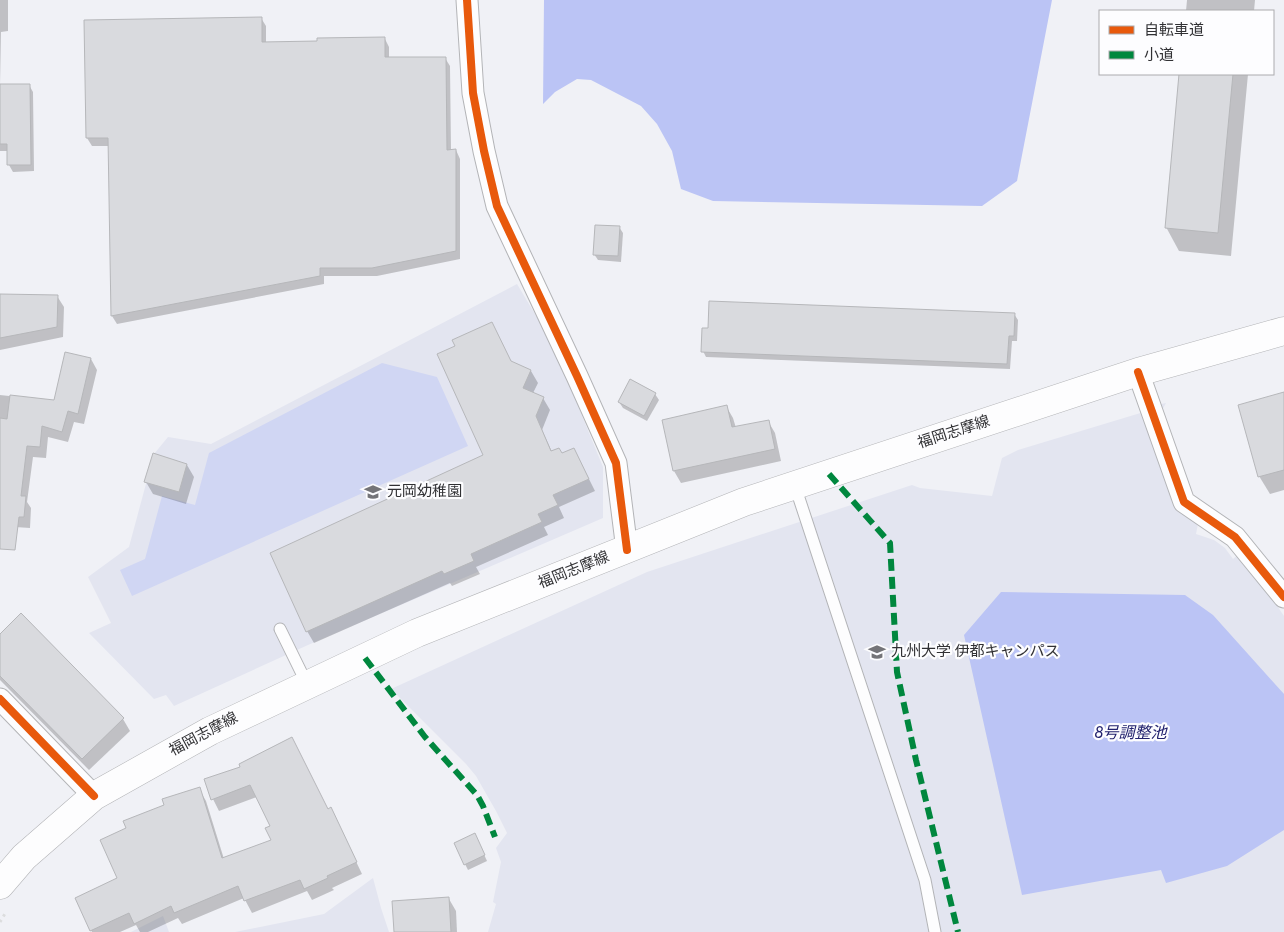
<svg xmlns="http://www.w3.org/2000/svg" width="1284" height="932" font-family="Overpass,'Noto Sans JP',sans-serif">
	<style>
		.built { fill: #e3e5f0 }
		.green { fill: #d0d6f3 }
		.water { fill: #bbc4f5 }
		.shadow { fill: #0003 }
		.building { fill: #d9dade; stroke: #b6b7ba }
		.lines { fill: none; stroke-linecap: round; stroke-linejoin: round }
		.service-casing { stroke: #b3b4b7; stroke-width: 13 }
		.minor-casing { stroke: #b3b4b7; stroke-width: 23 }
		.primary-casing { stroke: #b3b4b7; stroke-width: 29 }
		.path { stroke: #dcddde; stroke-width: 3; stroke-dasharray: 2.5 4; stroke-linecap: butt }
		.service { stroke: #fdfdfe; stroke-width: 11 }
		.minor { stroke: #fdfdfe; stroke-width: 21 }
		.primary { stroke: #fdfdfe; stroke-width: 28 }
		.quiet { stroke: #00873e; stroke-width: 6; stroke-dasharray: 12 6; stroke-linecap: butt }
		.cycleway-casing { stroke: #fdfdff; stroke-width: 11 }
		.cycleway { stroke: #e8590c; stroke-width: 8 }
		.labels { text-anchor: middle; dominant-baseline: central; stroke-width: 4.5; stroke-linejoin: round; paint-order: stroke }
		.street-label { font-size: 15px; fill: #313134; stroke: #fdfdff }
		.poi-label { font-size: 15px; fill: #313134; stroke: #fdfdff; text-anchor: start }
		.water-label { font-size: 16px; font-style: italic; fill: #22226e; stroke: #fdfdff }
	</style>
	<rect width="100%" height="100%" fill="#f0f1f6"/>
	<g class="built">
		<path d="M517,284l21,35 29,60 36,88v51l-295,127 -134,61 -8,-11 -12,4 -65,-66 22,-10 -23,-46 41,-30 25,-93 14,-17 43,7z"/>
		<path d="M1166,403l-6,11 22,72 20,17 -6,31 18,6 11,8 8,11 7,-6 8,10 36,53v316h-796l8,-28 -3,-2 8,-40 -5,-14 11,-15 -11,-22 -20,-35 -10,-12 -75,-75 256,-117 265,-87 8,3 72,8 10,-38 16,-8 139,-42v-3z"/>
		<path d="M373,878l8,30 8,24h-154l89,-18z"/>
		<path d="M163,916l6,16h-38z"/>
	</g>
	<path class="green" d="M382,363l55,14 31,69 -336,150 -12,-26 25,-11 17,-63 33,9 14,-52z"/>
	<g class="water">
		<path d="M544,0h508l-35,181 -35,25 -269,-5 -32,-12 -9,-38 -15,-27 -16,-18 -50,-26 -14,-1 -22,13 -12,12z"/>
		<path d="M1001,592l184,3 28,20 71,79v136l-57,36 -61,17 -5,-13 -139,25 -58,-260z"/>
	</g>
	<g class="shadow">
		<path d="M0,0h8v31l-7,1 -1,53h29l4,7 1,79 -21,1 -4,-7 -1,-14h-8z"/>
		<path d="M1187,0h68l-1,11h-68z"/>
		<path d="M261,18l5,8v17l119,-4 4,8v11h56l5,8 1,85 5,-1 4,9v100l-83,17h-53v8l-207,40 -5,-8 -2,-170h-18l-5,-8z"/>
		<path d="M1180,74h68l-17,182 -52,-5 -13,-24z"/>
		<path d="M619,227l4,6 -2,29 -23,-2 -4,-6z"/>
		<path d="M0,295l57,1 7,11 -1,30 -63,13z"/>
		<path d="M1014,314l4,6 -1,21h-5l-2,28 -304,-12 -3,-6z"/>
		<path d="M492,324l20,39 19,8 7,12 -5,10 10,5 7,12 -8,20 10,22 10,2 12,-5 21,42 -36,16 5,11 -20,9 4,8 -72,32 4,7 -28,12 -2,-3 -136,60 -7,-12 178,-176 -28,-108z"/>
		<path d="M91,359l6,11 -13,54 -10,-2 -6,20 -20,-5 -2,21 -13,-1 -6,45 4,6 -1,20 -30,-2v-131l55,6z"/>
		<path d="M631,381l24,13 4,6 -12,21 -24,-13 -4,-6z"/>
		<path d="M1284,393v97l-14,4 -11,-18z"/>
		<path d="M726,406l7,12 3,10 32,-7 7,12 6,28 -100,22 -7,-12z"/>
		<path d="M187,465l7,12 -8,27 -33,-10 -7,-12z"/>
		<path d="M0,636l123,83 7,12 -41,39 -89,-90z"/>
		<path d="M242,767l86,43 3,-1 31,65 -30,14 2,2 -22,10 -5,-9 -55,22 -8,-15 -62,26 -4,-6 -30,14h-8l-4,-7 -16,7h-28l-16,-33 43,-20 9,-50 38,-24 33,-16 7,12 18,58 48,-18v-15l-15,-29 -38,14 -6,-12z"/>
		<path d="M478,841l9,20 -19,9 -3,-6z"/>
		<path d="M449,899l7,12 1,21h-62z"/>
	</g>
	<g class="building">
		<path d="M262,17v25l55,-1v-3l68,-1v20h61l1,93 9,-1v102l-84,17h-52v8l-209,40 -3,-178h-22l-2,-118z"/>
		<path d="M1179,74h54l-15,159 -53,-5z"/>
		<path d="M0,84h30l1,81h-24v-21h-7z"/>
		<path d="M595,225l25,1 -2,30 -25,-1z"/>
		<path d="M0,294l58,1 -1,32 -57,11z"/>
		<path d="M709,301l306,12 -1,23h-5l-2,28 -306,-12 1,-24h6z"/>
		<path d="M492,322l19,39 20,9 -8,18 21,9 -8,19 15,35 8,-3 3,5 12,-5 15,31 -36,16 5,10 -20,9 4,8 -71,32 3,7 -30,13 -2,-3 -136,61 -36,-79 213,-98 -46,-101 18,-8 -3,-6z"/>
		<path d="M65,352l26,6 -13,56 -10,-3 -6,21 -20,-6 -2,21 -13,-1 -6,50h5l-2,21h-5l-4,33 -15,-1v-131l7,1 3,-24 44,5z"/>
		<path d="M630,379l26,14 -12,23 -26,-14z"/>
		<path d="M1284,392v78l-26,7 -20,-72z"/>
		<path d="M727,405l5,22 37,-7 6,29 -102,22 -11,-51z"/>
		<path d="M153,453l34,11 -8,28 -35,-10z"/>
		<path d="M21,613l103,105 -42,41 -82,-83v-42z"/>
		<path d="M292,737l36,72 3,-2 26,55 -30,14 1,2 -24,11 -4,-9 -56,21 -6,-15 -64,27 -3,-7 -37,18 -5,-11 -39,18 -15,-33 42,-20 -17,-38 26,-12 -3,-7 41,-16 -2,-6 38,-12 22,71 49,-18 -6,-12 5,-2 -20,-41 -39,15 -7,-21 36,-12 -1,-3z"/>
		<path d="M475,833l10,22 -21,10 -10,-22z"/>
		<path d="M449,897l2,35h-57l-2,-31z"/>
	</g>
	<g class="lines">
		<g class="service-casing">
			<g id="service">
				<path d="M795,486l130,394 10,52"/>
				<path d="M280,629l27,55"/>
			</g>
		</g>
		<g class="minor-casing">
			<g id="minor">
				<path d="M467,0l6,93 11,58 13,55 80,170 39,87 11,87"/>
				<path d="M1138,372l46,130 51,35 49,60"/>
				<path d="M0,699l94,97"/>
			</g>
		</g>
		<g class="primary-casing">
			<path id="primary" d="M0,885l24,-28 70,-61 116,-65 207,-98 327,-131 394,-130 146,-41"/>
		</g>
		<path class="path" d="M0,922l6,-10"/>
		<use href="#service" class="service"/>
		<use href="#minor" class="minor"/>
		<use href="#primary" class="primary"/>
		<g class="quiet">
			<path d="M829,474l61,69 7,129 19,88 42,172"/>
			<path d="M365,658l60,79 52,58 6,11 12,31"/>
		</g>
		<g class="cycleway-casing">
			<g id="cycleway">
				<path d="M467,0l6,93 11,58 13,55 80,170 39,87 11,87"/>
				<path d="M1138,372l46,130 51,35 49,60"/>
				<path d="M0,699l94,97"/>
			</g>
		</g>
		<use href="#cycleway" class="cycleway"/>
	</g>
	<defs>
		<g id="school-bare" transform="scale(1.35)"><path d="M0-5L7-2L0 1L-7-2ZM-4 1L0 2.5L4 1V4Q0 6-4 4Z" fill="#747478" stroke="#fdfdff" stroke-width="2.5" paint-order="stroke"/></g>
		<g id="university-bare" transform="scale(1.35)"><path d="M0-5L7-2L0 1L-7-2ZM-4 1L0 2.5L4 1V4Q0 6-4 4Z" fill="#747478" stroke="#fdfdff" stroke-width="2.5" paint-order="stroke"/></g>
	</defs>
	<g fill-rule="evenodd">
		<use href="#school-bare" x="373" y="492"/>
		<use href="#university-bare" x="877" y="652"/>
	</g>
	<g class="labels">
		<g class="street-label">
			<text transform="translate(954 433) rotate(-18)">福岡志摩線</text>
			<text transform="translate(574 571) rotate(-22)">福岡志摩線</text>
			<text transform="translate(204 735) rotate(-28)">福岡志摩線</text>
		</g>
		<g class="poi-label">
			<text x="387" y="492">元岡幼稚園</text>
			<text x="891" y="652">九州大学 伊都キャンパス</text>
		</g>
		<g class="water-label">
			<text x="1130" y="734">8号調整池</text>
		</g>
	</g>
	<rect x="1099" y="10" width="175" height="65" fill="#fdfdff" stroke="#ababae"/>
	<rect x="1109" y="26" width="25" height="8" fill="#e8590c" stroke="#ababae"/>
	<text x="1144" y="35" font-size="15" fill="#313134">自転車道</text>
	<rect x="1109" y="51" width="25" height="8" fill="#00873e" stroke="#ababae"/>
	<text x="1144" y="60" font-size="15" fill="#313134">小道</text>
</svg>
